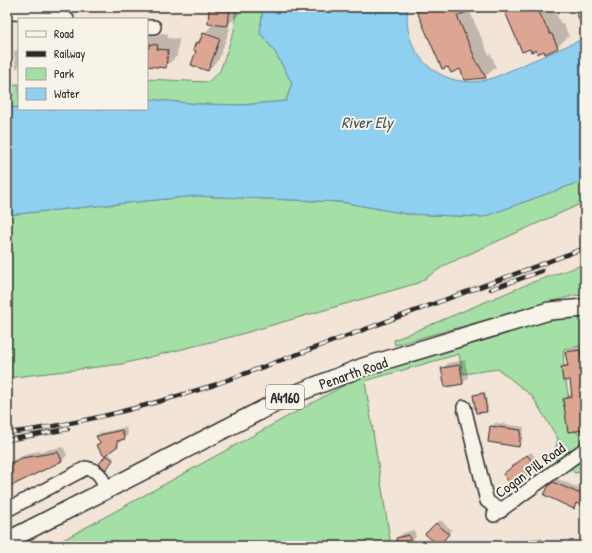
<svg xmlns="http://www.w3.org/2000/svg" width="592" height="553" font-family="'Patrick Hand',sans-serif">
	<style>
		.green { fill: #a4dfa5; stroke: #688568 }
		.water { fill: #8fd0f0; stroke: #678ea1 }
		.shadow { fill: #0003 }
		.building { fill: #dca692; stroke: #2b2b2b }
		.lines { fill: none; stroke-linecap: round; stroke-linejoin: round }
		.minor-casing { stroke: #2b2b2b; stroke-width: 16 }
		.major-casing { stroke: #2b2b2b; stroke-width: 20 }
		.minor { stroke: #f7f3e8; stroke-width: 13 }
		.major { stroke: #f7f3e8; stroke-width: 17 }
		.rail-casing { stroke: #2b2b2b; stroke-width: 4.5 }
		.rail { stroke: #f7f3e8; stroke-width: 3; stroke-dasharray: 9; stroke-linecap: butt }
		.labels { text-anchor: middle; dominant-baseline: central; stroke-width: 4; stroke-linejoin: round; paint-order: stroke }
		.shield { fill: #f7f3e8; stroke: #686764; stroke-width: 1 }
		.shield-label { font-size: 14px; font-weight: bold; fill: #2b2b2b }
		.street-label { font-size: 15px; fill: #2b2b2b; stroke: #f7f3e8 }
		.water-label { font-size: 16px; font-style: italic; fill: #44545c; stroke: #f7f3e8 }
	</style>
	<rect width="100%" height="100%" fill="#f2e4d7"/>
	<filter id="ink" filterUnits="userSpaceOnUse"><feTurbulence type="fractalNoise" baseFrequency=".025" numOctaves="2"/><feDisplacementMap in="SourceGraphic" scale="8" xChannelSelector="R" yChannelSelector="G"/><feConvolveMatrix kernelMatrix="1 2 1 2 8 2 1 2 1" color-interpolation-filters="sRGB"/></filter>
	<g filter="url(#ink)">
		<g class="green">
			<path d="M236,7h27l-3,26 15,19 17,31 -6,18 -44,4 -43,-1 -52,-5v-20l61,3 12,-11 14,-40z"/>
			<path d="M19,84v23l-12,1v-21z"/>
			<path d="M585,180v22l-138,62 -29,19 -187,54 -109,27 -115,14v-163l189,-19 145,6 66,12 75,3z"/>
			<path d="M585,264v32l-9,-1 -181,50 -1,-5 139,-58z"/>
			<path d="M583,313h2v32l-21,4c-3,22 8,61 13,84l8,1v37l-10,2 -22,-16 5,-18 -26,-43 -34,-27 -35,5 -4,-20 -94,27 26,165h-339l311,-171 115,-38z"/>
		</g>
		<path class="water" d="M263,7h145c-8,50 38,87 85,71l92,-40v142l-102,37 -76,-3 -66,-12 -145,-6 -189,19v-107l12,-1v2h128v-10l52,5 43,1 44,-4 6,-18 -17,-31 -15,-19z"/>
		<g class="shadow">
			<path d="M114,7h15l-1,2z"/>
			<path d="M210,7h29v7l-11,11h-6l8,3 -11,31 -11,11 -11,-19 -1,-8 17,-19z"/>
			<path d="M415,7h58l-4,3 20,45 2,-1 5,13 -11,10 -25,-10z"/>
			<path d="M504,7h49l8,17 2,-1 6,13 -12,11z"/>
			<path d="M161,33l7,1v4l11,1 -2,17 -12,11 -18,-2v-30l11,1z"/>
			<path d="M19,48v20h-3l-2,-16z"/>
			<path d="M584,346l1,5v70l-21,-21 4,-5 5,-1 -2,-15 -9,-12 6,-4 -1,-11 4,-4z"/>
			<path d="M465,360l3,17 -5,6 -21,-14 6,-6z"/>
			<path d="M485,392l3,17 -2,2 -12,-15 1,-2z"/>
			<path d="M495,423l29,4 -2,15 -3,3 -28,-18z"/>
			<path d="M126,427l2,8 -4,3 -4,1 1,2 -3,4 -17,-3 -4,-6 3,-3z"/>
			<path d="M63,447l4,8 -5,6 -55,26v-24l22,-10z"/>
			<path d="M531,452l9,11 -4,4 -32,7z"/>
			<path d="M108,453l6,5 -7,9 -7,-3z"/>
			<path d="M558,479l27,12v15l-7,-4 -5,5 -23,-22z"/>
			<path d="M440,520l12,10 -10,11 -16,-7z"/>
			<path d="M414,530l2,7 -6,6 -13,-5 6,-5z"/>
			<path d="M532,538h10v8h-14v-5z"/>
			<path d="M501,543v3h-25l3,-2z"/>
		</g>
		<g class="building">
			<path d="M209,7h21l-2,19 -20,-2z"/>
			<path d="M415,7h63l-21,9 21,49h1l7,13 -21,2 -5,-11 -9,4 -3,-6 -6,2z"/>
			<path d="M503,7h34l9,20h1l3,7h2l6,14 -13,6 -1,-3 -7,3 -1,-4 -5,2 -1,-3 -8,3z"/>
			<path d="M574,7h11v27z"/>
			<path d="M203,33l17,6 -12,32 -17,-6 5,-14 -3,-1 3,-8 3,1z"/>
			<path d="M149,44l9,1 -1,4 11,1 -2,18 -19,-2v-18h2z"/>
			<path d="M580,350l2,13 3,-1v68l-17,2 -5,-33 9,-2 -2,-17 -7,1 -2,-14 7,-1 -3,-14z"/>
			<path d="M460,365l3,19 -18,3 -4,-19z"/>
			<path d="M484,393l3,19 -11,1 -3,-18z"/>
			<path d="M490,426l31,4 -2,17 -31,-5z"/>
			<path d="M122,430l3,9 -8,2 1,5 -14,10 -8,-11 4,-2 -4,-7z"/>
			<path d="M58,452l4,9 -55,27v-23l15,-7z"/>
			<path d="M106,455l7,5 -7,10 -7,-6z"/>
			<path d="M527,455l10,12 -25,19 -9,-12z"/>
			<path d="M553,482l32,14v11l-9,-4 -2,6 -30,-14 5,-10z"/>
			<path d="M436,523l13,11 -10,12 -14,-12z"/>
			<path d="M409,535l2,9 -13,2 -2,-8z"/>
		</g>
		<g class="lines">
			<g class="minor-casing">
				<g id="minor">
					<path d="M7,13c20,0 40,2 60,6"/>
					<path d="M147,27h7"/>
					<path d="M464,407l23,94 14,10"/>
					<path d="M7,510l79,-42c14,3 15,9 21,21"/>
					<path d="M494,515l91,-66"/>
				</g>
			</g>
			<g class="major-casing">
				<path id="major" d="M7,541l278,-143 78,-31 186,-56 36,-3"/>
			</g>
			<use href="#minor" class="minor"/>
			<use href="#major" class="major"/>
			<g class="rail-casing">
				<g id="rail">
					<path d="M491,289l51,-18"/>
					<path d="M7,433c71,-8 140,-27 207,-48l371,-137"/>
					<path d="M7,440l61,-11"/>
				</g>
			</g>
			<use href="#rail" class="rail"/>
		</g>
	</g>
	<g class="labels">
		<rect class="shield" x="266" y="385" width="38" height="24" rx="3"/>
		<g class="shield-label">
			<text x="285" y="397">A4160</text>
		</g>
		<g class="street-label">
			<text transform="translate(353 373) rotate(-19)">Penarth Road</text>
			<text transform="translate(530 470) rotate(-36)">Cogan Pill Road</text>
		</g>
		<g class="water-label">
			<text x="367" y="122">River Ely</text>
		</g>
	</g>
	<rect width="592" height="553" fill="none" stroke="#f7f3e8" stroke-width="24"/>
	<rect x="12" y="12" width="568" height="529" fill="none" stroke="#2b2b2b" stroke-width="1.5" filter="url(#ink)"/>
	<rect x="18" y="18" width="130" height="92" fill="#f7f3e8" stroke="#a5a39c"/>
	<rect x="26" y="31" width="20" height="6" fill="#f7f3e8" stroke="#a5a39c"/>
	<text x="54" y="38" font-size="12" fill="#2b2b2b">Road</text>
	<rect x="26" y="51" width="20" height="6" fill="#2b2b2b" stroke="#a5a39c"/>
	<text x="54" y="58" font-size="12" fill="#2b2b2b">Railway</text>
	<rect x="26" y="68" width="20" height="12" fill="#a4dfa5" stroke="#a5a39c"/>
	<text x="54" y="78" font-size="12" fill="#2b2b2b">Park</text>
	<rect x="26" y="88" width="20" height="12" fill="#8fd0f0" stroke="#a5a39c"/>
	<text x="54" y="98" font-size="12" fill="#2b2b2b">Water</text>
</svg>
